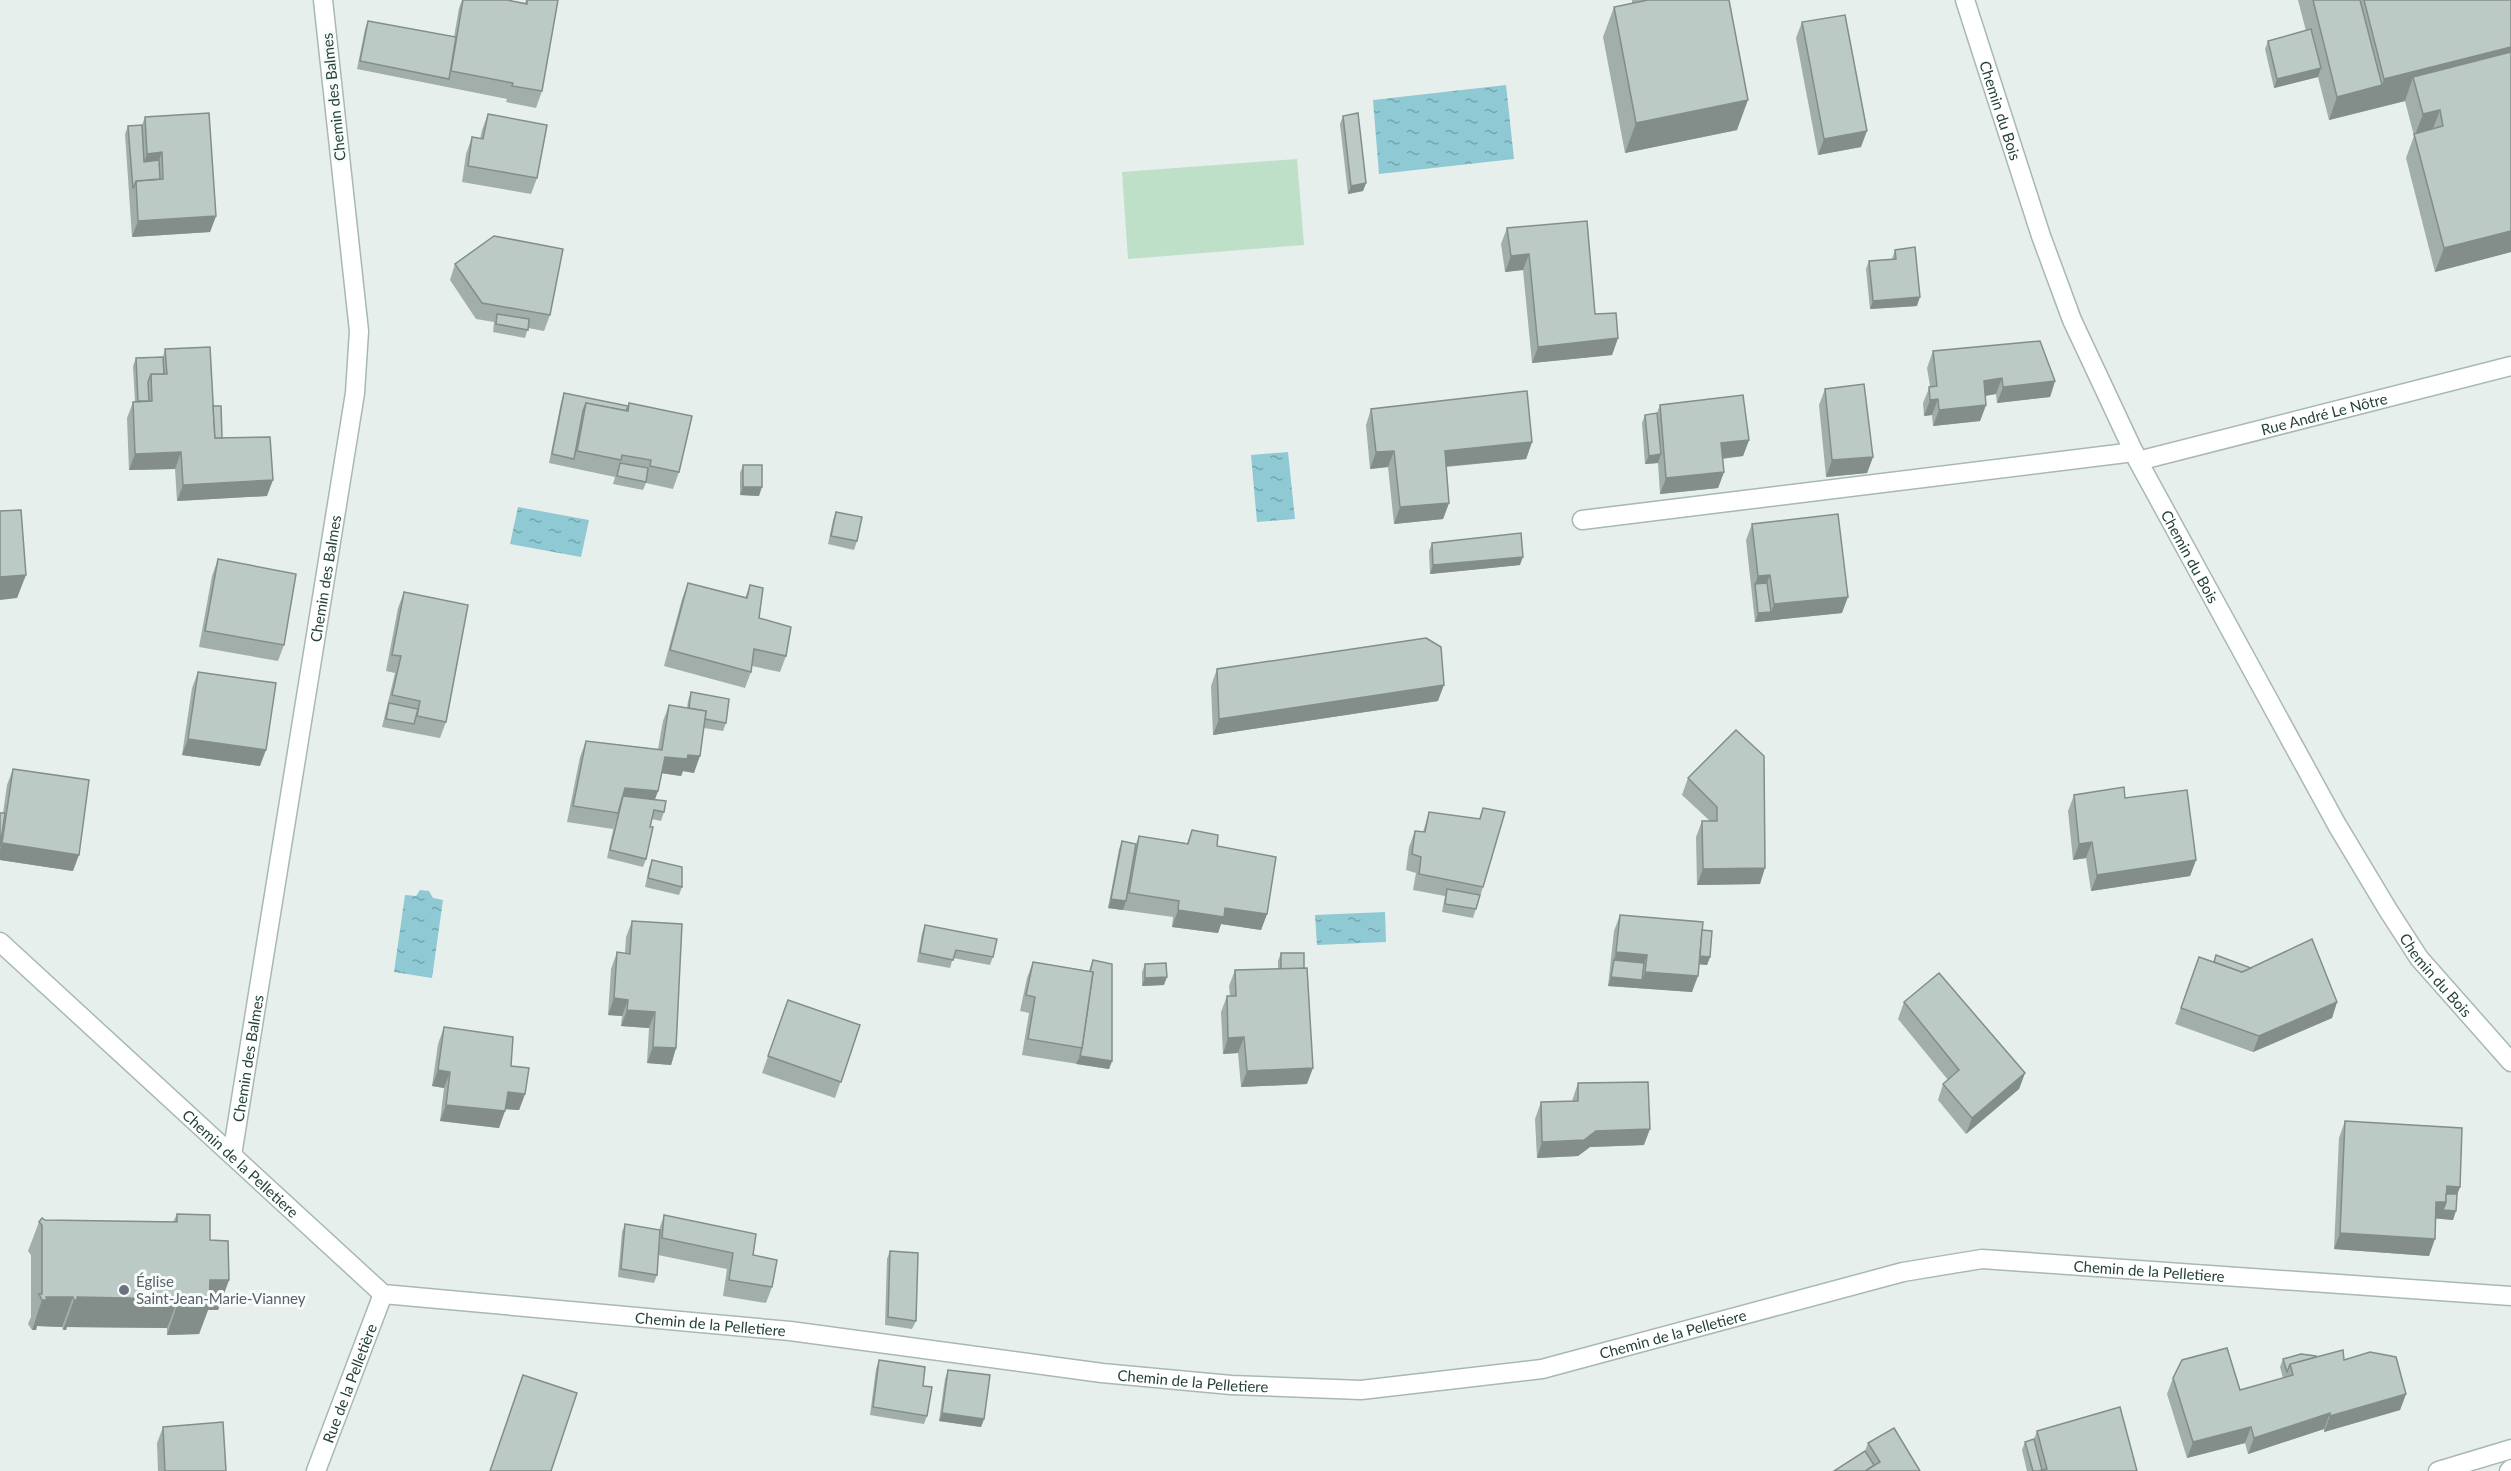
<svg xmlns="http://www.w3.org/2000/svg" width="2511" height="1471" font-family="Lato,sans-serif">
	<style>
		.pitch { fill: #bfe0c8 }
		.water { fill: url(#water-ripples) }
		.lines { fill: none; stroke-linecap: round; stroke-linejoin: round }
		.minor-casing { stroke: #a8b8b2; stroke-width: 21 }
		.minor { stroke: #fff; stroke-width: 18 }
		.wall { fill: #a1aea9 }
		.shaded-wall { fill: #838d89 }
		.building { fill: #bbcac4; stroke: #838d89; stroke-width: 1.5 }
		.worship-dot { fill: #6b7280; stroke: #f7fbf9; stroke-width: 2 }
		.labels { text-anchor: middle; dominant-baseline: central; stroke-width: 6; stroke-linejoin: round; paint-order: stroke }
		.street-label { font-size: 15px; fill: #24423a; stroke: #f7fbf9 }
		.worship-label { font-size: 15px; fill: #5b616d; stroke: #f7fbf9; text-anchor: start }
	</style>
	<defs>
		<pattern id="water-ripples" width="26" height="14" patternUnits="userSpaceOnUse" patternTransform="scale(1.5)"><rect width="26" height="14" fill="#8ec9d4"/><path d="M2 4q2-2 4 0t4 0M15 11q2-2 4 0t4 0" fill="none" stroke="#74a5ad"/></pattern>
	</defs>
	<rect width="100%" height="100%" fill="#e6efeb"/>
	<path class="pitch" d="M1297,159l7,86 -176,14 -6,-87z"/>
	<g class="water">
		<path d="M1506,85l8,74 -135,15 -6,-74z"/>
		<path d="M1288,452l7,67 -38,3 -6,-67z"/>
		<path d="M518,507l71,13 -8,37 -71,-13z"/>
		<path d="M420,890l9,1 4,7 10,2 -11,78 -38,-6 11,-77 11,1z"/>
		<path d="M1385,912l1,30 -69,3 -2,-30z"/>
	</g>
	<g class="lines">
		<g class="minor-casing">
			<g id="minor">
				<path id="s1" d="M1965,0l76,236 31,84 66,141 199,364 51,85 31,48 92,104"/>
				<path id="s2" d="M2138,461l373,-95"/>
				<path d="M1582,520l552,-68"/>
				<path id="s3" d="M0,942l383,352 407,37 312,42 129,12 130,5 181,-21 361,-97 79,-13 529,37"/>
				<path id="s4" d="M232,1155l123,-762 4,-62 -36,-331"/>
				<path id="s5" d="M316,1471l67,-177"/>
				<path d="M2438,1471l73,-22"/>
				<path d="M2509,1471l2,-2"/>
			</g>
		</g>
		<use href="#minor" class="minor"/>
	</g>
	<g class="wall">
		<path d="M462,0h45l18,3 1,-3h32l-16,91 -6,17 -30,-6 1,-3 -150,-30 8,-40 3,-8 86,16 5,-29z"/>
		<path d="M1632,0h97l8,130 -112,23 -22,-116 11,-30 18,-4z"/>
		<path d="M2298,0h213v252l-76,20 -29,-114 8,-22 -9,-35 -76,19 -11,-43 -44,11 -9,-39 3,-8 38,-10z"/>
		<path d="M1802,22l59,125 -43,8 -22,-117z"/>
		<path d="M488,114l49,64 -6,16 -69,-12 4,-28 6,-17 8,2 2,-9z"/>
		<path d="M1343,116l23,67 -3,8 -15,3 -8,-70z"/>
		<path d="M145,117l71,99 -6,16 -78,5 -7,-103 3,-8 14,-1z"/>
		<path d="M1507,228l111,110 -6,17 -80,8 -9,-93 -18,2 -4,-28z"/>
		<path d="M1895,250l22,56 -47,3 -4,-40 3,-8 23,-2z"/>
		<path d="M455,264l95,51 -6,16 -16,-3 -3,10 -32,-6 1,-10 -18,-3 -26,-39z"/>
		<path d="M165,349l48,57 9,32 45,58 -90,5 -2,-32 -46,1 -2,-52 6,-16 2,-1 -2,-35 3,-8 27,-1z"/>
		<path d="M1933,351l122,30 -5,16 -53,6 -1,-9 -11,2 1,9 -6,16 -47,5 -1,-11 -8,1 -1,-13 7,-17 -3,-18z"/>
		<path d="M1825,389l48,68 -6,16 -41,4 -7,-72z"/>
		<path d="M564,393l64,13 1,-3 50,69 -6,17 -27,-6 -3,7 -30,-6 2,-7 -66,-14 12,-61z"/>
		<path d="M1660,405l89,35 -6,16 -20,3 1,13 -6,16 -58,6 -2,-31 -13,1 -3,-41 3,-8 12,-2z"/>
		<path d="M1371,409l161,33 -6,17 -80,8 3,36 -6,16 -49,5 -6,-57 -18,2 -4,-44z"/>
		<path d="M743,465l16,31 -19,-1v-22z"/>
		<path d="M836,512l21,29 -3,9 -26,-6 5,-24z"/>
		<path d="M1752,524l90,89 -87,9 -9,-82z"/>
		<path d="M1432,543l88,22 -90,9 -1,-23z"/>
		<path d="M218,559l66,86 -6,16 -79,-14 13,-71z"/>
		<path d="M688,583l57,15 5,-13 9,33 27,38 -6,16 -28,-6 -1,6 -6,16 -81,-22 18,-67z"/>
		<path d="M404,592l42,130 -6,16 -58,-11 13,-54 -9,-2 12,-63z"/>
		<path d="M1217,669l221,32 -225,34 -2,-49z"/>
		<path d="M198,672l62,94 -78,-11 10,-67z"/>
		<path d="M691,692l35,31 -3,8 -19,-3 -10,45 -11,-2 -2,5 -19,-3 -4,18 -3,8 9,13 -3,9 -9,-2 -6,40 -3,8 -36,-9 8,-37 -2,8 -46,-7 13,-65 6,-16 72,8 5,-28 6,-16 18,3 1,-7z"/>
		<path d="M1764,756l-4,128 -63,1 -1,-48 6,-16h8l-28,-26 6,-17z"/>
		<path d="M13,769l60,102 -73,-11v-47h3l4,-28z"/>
		<path d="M2074,795l51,3 71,62 -6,16 -99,15 -5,-33 -13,2 -5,-49z"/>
		<path d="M1483,808v79l-10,31 -31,-6 3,-16 -32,-6 3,-17 -10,-3 3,-23 6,-16 8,1 6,-20 50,7z"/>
		<path d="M1192,830l25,16 50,68 -6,16 -40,-6 -3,9 -46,-6 1,-10 -65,-9 11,-59 3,-8 14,3 3,-8 48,7z"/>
		<path d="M652,860l30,27 -3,8 -34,-8 4,-19z"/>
		<path d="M1620,915l90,42 -3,8 -8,-1 -7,28 -84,-6 6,-55z"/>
		<path d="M632,921l44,127 -5,17 -24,-2 2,-35 -28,-2 1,-10 -14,-1 3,-46 6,-17 8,1 1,-16z"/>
		<path d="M925,925l68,32 -3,8 -37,-7 -3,10 -33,-6 5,-29z"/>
		<path d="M1281,953l26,131 -66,3 -3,-34 -15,1 -2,-42 6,-16h3l-1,-10 6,-16 43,-1v-8z"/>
		<path d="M2199,957l138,45 -5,16 -79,34 -78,-28z"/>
		<path d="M1093,960l19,101 -3,8 -87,-14 7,-42 -9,-2 7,-33 6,-16 56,9z"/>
		<path d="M1145,964l19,21 -22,1v-14z"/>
		<path d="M788,1000l72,25 -25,73 -73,-25z"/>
		<path d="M1904,1002l121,71 -6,16 -53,45 -28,-34 5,-16 5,-4 -50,-61z"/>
		<path d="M444,1027l67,39 14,28 -6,16 -14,-1 -6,19 -59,-7 4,-33 -12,-2 6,-42z"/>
		<path d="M1578,1083l66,62 -54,2 -12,9 -41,2 -2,-39 6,-17 31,-1z"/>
		<path d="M2345,1121l115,66 -3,7 -4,26 -17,-2 -7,38 -95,-7 5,-111z"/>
		<path d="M177,1214l33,26 19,40 -11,30h-10l-9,24 -32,1v-7l-100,-1 -1,3h-3l-1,-3 -25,-1 -1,4h-4l-4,-6 3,-7v-62l-3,-4 11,-29 6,-2 128,2z"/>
		<path d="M664,1215l89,40 19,32 -6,16 -43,-7 4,-27 -69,-14 -1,20 -3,8 -36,-6 4,-45 3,-8 34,6z"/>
		<path d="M890,1251l26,70 -4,8 -27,-4 2,-66z"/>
		<path d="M2316,1357l28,3 62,34 -6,16 -76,22v-3l-76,25 -3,-11 -58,15 -20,-64 6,-16 67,12 43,-12 -3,-11 3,-8z"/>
		<path d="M879,1360l44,26 4,30 -3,8 -54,-9 6,-46z"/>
		<path d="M948,1370l36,49 -3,8 -42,-6 6,-42z"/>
		<path d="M163,1427l63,44h-68l-1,-28z"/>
		<path d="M2037,1431l100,40h-110l-5,-21 3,-8 9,-3z"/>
		<path d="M1868,1443l52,28h-86l31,-20z"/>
	</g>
	<g class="shaded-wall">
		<path d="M2511,47v27l-98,3 -8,24 -76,19 8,-23 45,-12 2,-6z"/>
		<path d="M2321,68l-3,9 -44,11 3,-9z"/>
		<path d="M1748,100l-11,30 -112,23 11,-30z"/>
		<path d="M2440,110l-9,24 -17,4 9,-24z"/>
		<path d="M1867,131l-6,16 -43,8 6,-16z"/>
		<path d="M162,152l-6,17 -15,2 6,-17z"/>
		<path d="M1366,183l-3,8 -15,3 3,-8z"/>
		<path d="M216,216l-6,16 -78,5 6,-16z"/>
		<path d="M2511,231v21l-76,20 9,-24z"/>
		<path d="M1529,254l-6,16 -18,2 6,-16z"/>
		<path d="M1920,297l-3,9 -47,3 3,-8z"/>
		<path d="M1618,338l-6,17 -80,8 6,-16z"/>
		<path d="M2002,378l-6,16 -18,3 6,-16z"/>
		<path d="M2055,381l-5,16 -53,6 6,-16z"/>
		<path d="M1938,399l-6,16 -8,1 6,-16z"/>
		<path d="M1986,405l-6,16 -47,5 6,-16z"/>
		<path d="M1749,440l-6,16 -28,3 6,-16z"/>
		<path d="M1532,442l-6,17 -87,8 6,-16z"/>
		<path d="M1394,451l-6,16 -18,2 6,-17z"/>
		<path d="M181,452l-6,17 -46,1 6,-16z"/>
		<path d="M1661,454l-3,9 -13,1 4,-8z"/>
		<path d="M1873,457l-6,16 -41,4 6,-17z"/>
		<path d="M1724,472l-6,16 -58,6 6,-16z"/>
		<path d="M273,480l-6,16 -90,5 6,-16z"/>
		<path d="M743,487h19l-3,9 -19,-1z"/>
		<path d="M1449,503l-6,16 -49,5 6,-17z"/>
		<path d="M1523,557l-3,8 -90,9 3,-9z"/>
		<path d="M26,575l-9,23 -17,2v-23z"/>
		<path d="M1770,575l-6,16 -9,-7 3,-8z"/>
		<path d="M1848,597l-6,16 -87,9 3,-9 13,-1 3,-8z"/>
		<path d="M1444,685l-6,16 -225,34 6,-16z"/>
		<path d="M188,739l78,11 -6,16 -78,-11z"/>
		<path d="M688,755l12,1 -6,17 -11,-2 -2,5 -21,-3 5,-16z"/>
		<path d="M625,788l33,3 -6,16 -31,-3z"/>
		<path d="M2092,842l-6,16 -13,2 6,-16z"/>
		<path d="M2,843l77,12 -6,16 -73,-11v-10z"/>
		<path d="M2196,860l-6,16 -99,15 6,-16z"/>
		<path d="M1765,868l-5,16 -63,1 6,-16z"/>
		<path d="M1111,899l15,2 -3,9 -15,-2z"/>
		<path d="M1225,908l42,6 -6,16 -40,-6 -3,9 -46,-6 6,-17z"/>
		<path d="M1616,952l31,3 -6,17 -27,-12z"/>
		<path d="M1698,956l12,1 -3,8 -12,-1z"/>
		<path d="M1645,972l53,4 -6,16 -84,-6 3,-9 31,3z"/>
		<path d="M1167,977l-3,8 -22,1 3,-8z"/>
		<path d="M614,998l14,2 -6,16 -14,-1z"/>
		<path d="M2337,1002l-5,16 -79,34 6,-16z"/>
		<path d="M627,1010l28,2 -6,16 -28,-2z"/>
		<path d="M1244,1037l-6,16 -15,1 5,-16z"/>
		<path d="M653,1047l23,1 -5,17 -24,-2z"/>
		<path d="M1080,1056l32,5 -3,8 -33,-5z"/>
		<path d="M1313,1068l-6,16 -66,3 6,-16z"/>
		<path d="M438,1070l12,2 -6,16 -12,-2z"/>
		<path d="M2025,1073l-6,16 -53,45 6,-16z"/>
		<path d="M508,1092l17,2 -6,16 -17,-1z"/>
		<path d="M446,1105l59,6 -6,17 -59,-7z"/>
		<path d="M1650,1129l-6,16 -54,2 -12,9 -41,2 5,-16 54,-11z"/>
		<path d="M2447,1186l13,1 -6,16 2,8 -3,9 -23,-2 6,-16z"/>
		<path d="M2340,1233l95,6 -6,17 -95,-7z"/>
		<path d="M210,1280h19l-11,30h-10l-9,24 -32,1 10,-30z"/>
		<path d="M46,1297h27l-11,30 -25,-1 -1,4h-4l10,-30z"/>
		<path d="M77,1297l101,2 -11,29 -100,-1 -1,3h-3l11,-30z"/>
		<path d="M2406,1394l-6,16 -76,22 6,-16z"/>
		<path d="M942,1413l42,6 -3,8 -42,-6z"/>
		<path d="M2330,1413l-6,16 -76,25 6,-16z"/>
		<path d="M2251,1427l-6,16 -58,15 6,-16z"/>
	</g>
	<g class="building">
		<path d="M463,0h44l20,4v-4h31l-16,91 -30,-5 1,-3 -62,-12z"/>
		<path d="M1648,0h81l19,100 -112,23 -22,-116z"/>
		<path d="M2313,0h47l22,85 -45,12z"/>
		<path d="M2364,0h147v47l-127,32z"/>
		<path d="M1845,15l22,116 -43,8 -22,-117z"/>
		<path d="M368,21l88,16 -7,42 -89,-18z"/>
		<path d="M2311,29l10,39 -44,11 -9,-38z"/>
		<path d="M2511,52v179l-67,17 -30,-114 29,-8 -3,-16 -17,4 -10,-37z"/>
		<path d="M209,113l7,103 -78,5 -2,-40 27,-2 -1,-27 -15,2 -2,-37z"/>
		<path d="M1358,113l8,70 -15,3 -8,-70z"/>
		<path d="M488,114l59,11 -10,53 -69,-12 4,-29 11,2z"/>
		<path d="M142,125l2,37 15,-2 1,19 -24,2 -3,8 -5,-63z"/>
		<path d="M1587,221l8,93 21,-1 2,25 -80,9 -9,-93 -18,2 -4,-28z"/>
		<path d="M494,236l69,13 -13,66 -68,-12 -27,-39z"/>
		<path d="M1915,247l5,50 -47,4 -4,-40 27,-2 -1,-9z"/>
		<path d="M497,314l32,5 -1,11 -32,-6z"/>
		<path d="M2040,341l15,40 -52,6 -1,-9 -18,3 2,24 -47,5 -1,-11 -8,1 -1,-13 8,-1 -4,-35z"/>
		<path d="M210,347l5,91 55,-1 3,43 -90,5 -2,-33 -46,2 -2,-52 19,-1 -1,-27h16l-2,-25z"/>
		<path d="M163,357l1,17h-13l-3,8 1,19h-11l-2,-43z"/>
		<path d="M1864,384l9,73 -41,3 -7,-71z"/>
		<path d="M1527,391l5,51 -87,9 4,52 -49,4 -6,-56 -18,1 -5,-43z"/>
		<path d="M564,393l64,13 -2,5 -40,-8 -3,8 -9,48 -22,-5z"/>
		<path d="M1743,395l6,45 -28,3 3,29 -58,6 -6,-73z"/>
		<path d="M586,403l42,8 1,-8 63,13 -13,56 -29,-6 1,-6 -29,-5 -1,5 -44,-9z"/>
		<path d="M213,406h8l1,32h-7z"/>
		<path d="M1657,413l4,41 -12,2 -4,-41z"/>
		<path d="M620,463l28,5 -2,14 -29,-6z"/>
		<rect x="743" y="465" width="19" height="22"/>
		<path d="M21,510l5,65 -26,2v-66z"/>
		<path d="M836,512l26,5 -5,24 -26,-5z"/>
		<path d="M1838,514l10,83 -74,7 -4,-29 -12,1 -6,-52z"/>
		<path d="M1521,533l2,24 -90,8 -1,-22z"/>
		<path d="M218,559l78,15 -12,71 -79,-14z"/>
		<path d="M688,583l59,15 3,-13 13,3 -4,30 32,9 -5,29 -32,-7 -3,23 -81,-22z"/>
		<path d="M1767,583l4,29 -13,1 -3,-29z"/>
		<path d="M404,592l64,13 -22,117 -29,-6 3,-15 -28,-6 9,-39 -9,-1z"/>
		<path d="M1426,638l15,9 3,38 -225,34 -2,-50z"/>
		<path d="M198,672l78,11 -10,67 -78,-11z"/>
		<path d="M691,692l38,7 -3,24 -21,-4 1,-8 -17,-3z"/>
		<path d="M389,703l29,6 -4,15 -28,-5z"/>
		<path d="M669,705l37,6 -6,45 -12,-1 -1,4 -22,-2 -7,34 -33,-3 -7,25 -45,-7 13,-65 76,9z"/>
		<path d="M1736,730l28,26 1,112 -62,1 -1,-48h15v-14l-29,-29z"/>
		<path d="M13,769l76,11 -10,75 -77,-12z"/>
		<path d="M2124,787l1,11 62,-8 9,70 -99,15 -5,-33 -13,2 -5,-49z"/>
		<path d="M623,796l43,5 -2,11 -10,-2 -4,17h3l-7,32 -36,-9z"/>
		<path d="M1483,808l22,4 -22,75 -64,-13 2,-17 -9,-3 3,-23 10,1 4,-20 51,7z"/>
		<path d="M0,813h5l-5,34z"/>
		<path d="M1192,830l26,5 -1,11 59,11 -9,57 -42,-6 -1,9 -46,-7 1,-9 -50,-8 10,-57 49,8z"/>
		<path d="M1122,841l14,3 -10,57 -15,-2z"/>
		<path d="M652,860l30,7v20l-34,-9z"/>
		<path d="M1447,889l33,6 -4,14 -31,-5z"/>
		<path d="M1620,915l83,7 -5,54 -53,-4 2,-17 -31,-3z"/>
		<path d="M632,921l50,3 -6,124 -23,-1 2,-35 -28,-2 1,-10 -14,-2 3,-46 13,2z"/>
		<path d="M925,925l72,14 -4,18 -37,-7 -3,10 -33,-7z"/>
		<path d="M1702,930l10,1 -2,26 -10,-1z"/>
		<path d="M2312,939l25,63 -78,34 -78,-28 18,-51 43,15z"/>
		<rect x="1281" y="953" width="23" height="16"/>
		<path d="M2216,955l35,13 -9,4 -28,-10z"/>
		<path d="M1093,960l19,4v97l-32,-5 2,-8 11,-76h-3z"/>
		<path d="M1614,960l30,3 -2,17 -31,-3z"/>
		<path d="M1033,962l60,10 -11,76 -54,-9 7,-42 -9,-2z"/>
		<path d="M1166,963l1,14 -22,1v-14z"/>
		<path d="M1307,968l6,100 -66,3 -3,-34 -16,1 -1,-42h9l-1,-26z"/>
		<path d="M1939,973l86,100 -53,45 -29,-34 16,-14 -55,-68z"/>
		<path d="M788,1000l72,25 -19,57 -73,-26z"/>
		<path d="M444,1027l69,10 -2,29 18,2 -4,26 -17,-2 -3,19 -59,-6 4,-33 -12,-2z"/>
		<path d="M1648,1082l2,47 -54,2 -12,9 -42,2 -1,-40 37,-1v-18z"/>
		<path d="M2345,1121l117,7 -2,59 -13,-1 -1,16h-10l-1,37 -95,-6z"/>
		<path d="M2446,1194h11l-1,17 -13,-1 3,-8z"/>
		<path d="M177,1214l33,1v25l18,1 1,39h-19l-1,25h-32l1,-6 -101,-2v3h-3l-1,-3h-27l1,3h-5l-3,-6h3v-69l-3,-3 3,-4 3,2 132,2z"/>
		<path d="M664,1215l92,19 -3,21 24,5 -5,27 -43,-7 4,-27 -71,-15z"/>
		<path d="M625,1224l35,6 -3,45 -36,-6z"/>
		<path d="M890,1251l28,2 -2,68 -28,-4z"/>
		<path d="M2227,1348l13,42 53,-15 -3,-11 53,-14 1,10 26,-8 26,5 10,37 -76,22v-3l-76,25 -3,-11 -58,15 -20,-64 9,-18z"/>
		<path d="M2301,1354l15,2v1l-26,7 -3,8 -4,-13z"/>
		<path d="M879,1360l46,7 -2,19 9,1 -5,29 -54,-9z"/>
		<path d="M948,1370l42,5 -6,44 -42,-6z"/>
		<path d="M523,1375l54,18 -26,78h1h-62z"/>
		<path d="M2120,1407l17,64h-98l8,-2 -10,-38z"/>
		<path d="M223,1422l3,49h-61l-2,-44z"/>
		<path d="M1894,1428l26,43h-55l15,-9 -12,-19z"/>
		<path d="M2034,1439l8,31 -3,1h-6l-8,-29z"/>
		<path d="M1865,1451l9,14 -9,6h-31z"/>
	</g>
	<circle class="worship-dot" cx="124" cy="1290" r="6"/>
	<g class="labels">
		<g class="street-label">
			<text transform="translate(333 97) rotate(-96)">Chemin des Balmes</text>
			<text stroke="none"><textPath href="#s1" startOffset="116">Chemin du Bois</textPath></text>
			<text stroke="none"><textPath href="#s2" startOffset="192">Rue André Le Nôtre</textPath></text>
			<text stroke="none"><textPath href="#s1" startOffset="602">Chemin du Bois</textPath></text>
			<text stroke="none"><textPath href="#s4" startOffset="584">Chemin des Balmes</textPath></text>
			<text stroke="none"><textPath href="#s1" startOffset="1088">Chemin du Bois</textPath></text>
			<text stroke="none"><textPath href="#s4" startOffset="98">Chemin des Balmes</textPath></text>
			<text stroke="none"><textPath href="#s3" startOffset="327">Chemin de la Pelletiere</textPath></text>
			<text stroke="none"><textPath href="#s3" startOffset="2307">Chemin de la Pelletiere</textPath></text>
			<text stroke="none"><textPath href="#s3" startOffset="849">Chemin de la Pelletiere</textPath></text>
			<text stroke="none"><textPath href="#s3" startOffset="1821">Chemin de la Pelletiere</textPath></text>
			<text stroke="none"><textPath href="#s3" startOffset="1335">Chemin de la Pelletiere</textPath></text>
			<text stroke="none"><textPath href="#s5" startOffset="94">Rue de la Pelletière</textPath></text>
		</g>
		<g class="worship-label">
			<text x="136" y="1281">Église<tspan x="136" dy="17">Saint-Jean-Marie-Vianney</tspan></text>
		</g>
	</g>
</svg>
